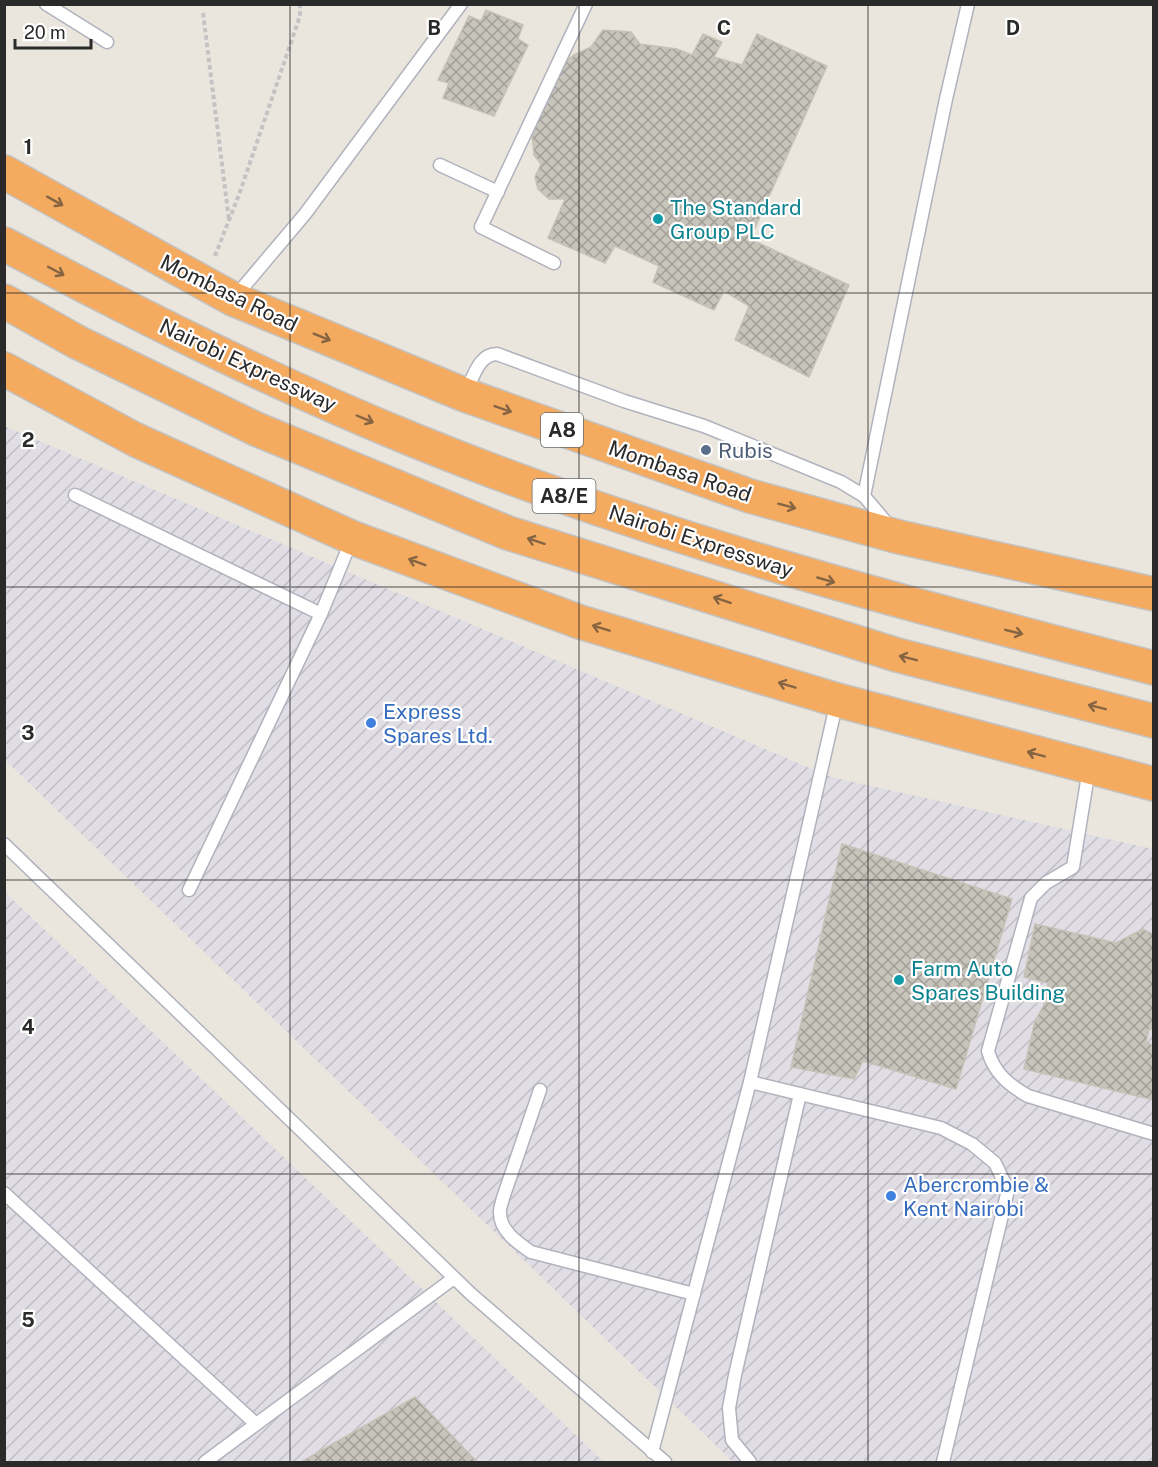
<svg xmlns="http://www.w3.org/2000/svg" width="1158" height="1467" font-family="'Public Sans',sans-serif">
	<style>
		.industrial { fill: url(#industrial-furrows) }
		.building { fill: url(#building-cross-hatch); stroke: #c7c2b7; stroke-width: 1.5 }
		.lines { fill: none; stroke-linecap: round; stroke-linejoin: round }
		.lane-casing { stroke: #b0b2bd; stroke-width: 15 }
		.highway-casing { stroke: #c3c3c3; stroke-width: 36 }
		.path { stroke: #c3c3c3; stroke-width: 4; stroke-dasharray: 4.5 3; stroke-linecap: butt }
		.lane { stroke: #fff; stroke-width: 12 }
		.highway { stroke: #f4aa5f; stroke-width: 33 }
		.oneway { stroke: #856442 }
		.grid { fill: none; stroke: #2a2a2a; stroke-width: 1.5; stroke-opacity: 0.55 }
		.culture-dot { fill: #0f9aa8; stroke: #fff; stroke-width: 2 }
		.service-dot { fill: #5c6f8a; stroke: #fff; stroke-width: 2 }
		.shop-dot { fill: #3f7fe0; stroke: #fff; stroke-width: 2 }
		.labels { text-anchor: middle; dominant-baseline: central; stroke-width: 4.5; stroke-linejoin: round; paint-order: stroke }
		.shield { fill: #fff; stroke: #6a6a6a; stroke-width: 1.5 }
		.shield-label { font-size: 20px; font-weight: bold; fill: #2a2a2a }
		.culture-label { font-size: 21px; fill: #0d838f; stroke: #fff; text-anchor: start }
		.street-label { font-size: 21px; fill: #2a2a2a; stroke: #fff }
		.service-label { font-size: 21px; fill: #4e5e75; stroke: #fff; text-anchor: start }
		.shop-label { font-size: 21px; fill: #366cbe; stroke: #fff; text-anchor: start }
		.grid-label { font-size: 20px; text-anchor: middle; font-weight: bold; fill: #2a2a2a; stroke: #fff; stroke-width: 4.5; stroke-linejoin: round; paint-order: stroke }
	</style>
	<defs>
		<pattern id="industrial-furrows" width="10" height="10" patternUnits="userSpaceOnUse" patternTransform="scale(1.5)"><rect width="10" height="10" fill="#e0dde4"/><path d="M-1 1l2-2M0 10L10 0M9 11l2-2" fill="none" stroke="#c0bec4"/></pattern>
		<pattern id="building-cross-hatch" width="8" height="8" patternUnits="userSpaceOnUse" patternTransform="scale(1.5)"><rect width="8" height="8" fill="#c7c4bb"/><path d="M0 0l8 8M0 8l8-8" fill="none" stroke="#a29f98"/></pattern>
	</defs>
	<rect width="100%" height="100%" fill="#ebe6dd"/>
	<g class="industrial">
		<path d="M4,426l827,351 322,72v613h-420l-728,-702z"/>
		<path d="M5,892l599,570h-599z"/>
	</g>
	<g class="building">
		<path d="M486,10l37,15 -5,14 10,6 -34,71 -51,-18 6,-15 -11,-3 31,-64 12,5z"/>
		<path d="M603,30l28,2 9,12 37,5 15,6 11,-21 19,8 -8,15 28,8 15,-31 70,32 -77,173 99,46 -40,92 -74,-37 14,-34 -25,-15 -10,19 -61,-28 6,-16 -44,-20 -10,17 -57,-25 17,-39h-16l-11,-10 -3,-12 6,-13 -7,-9 -3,-30 27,-57 16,-13 17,-8z"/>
		<path d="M842,844l170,55 -56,190 -93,-28 -9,18 -63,-12z"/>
		<path d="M1035,924l81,19 27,-14 11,6v95l-5,-1 -3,13 8,4v54l-130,-31 11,-48 9,-16 4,-22 -24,-6z"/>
		<path d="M415,1397l62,65h-176z"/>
	</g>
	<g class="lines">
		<g class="lane-casing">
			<g id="lane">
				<path d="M46,4l61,38"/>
				<path d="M440,165l58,27"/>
				<path d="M554,263l-73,-36 105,-223"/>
				<path d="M234,298l71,-84 156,-210"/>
				<path d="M465,394c8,-15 13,-40 32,-40l127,47 80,25 137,56 23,14 26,31"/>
				<path d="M75,495l246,119"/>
				<path d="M864,496l82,-397 22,-95"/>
				<path d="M1089,769l-16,98 -27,16 -15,15 -43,153c6,22 21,34 40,45l126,38"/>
				<path d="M4,844l467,450 194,168"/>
				<path d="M189,890l132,-276 31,-75"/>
				<path d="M750,1082l191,46 31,16 23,19 13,27 -65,272"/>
				<path d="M540,1090l-37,108c-1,5 -4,11 -3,15 0,18 18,30 31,39l163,42"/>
				<path d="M4,1193l252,231"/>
				<path d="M652,1452l98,-370 87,-381"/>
				<path d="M205,1462l249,-184"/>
				<path d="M750,1462l-18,-22 -3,-32 6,-33 65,-281"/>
			</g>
		</g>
		<g class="highway-casing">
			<g id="highway">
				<path d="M4,172l229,127 232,96 285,101 149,41 255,57"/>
				<path d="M4,244c135,71 271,140 412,197 239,97 489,163 738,227"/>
				<path d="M4,301l73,41 179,87 252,104 389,122 257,66"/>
				<path d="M4,369l132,71 217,98 227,84 257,78 317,84"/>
			</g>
		</g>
		<g class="path">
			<path d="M203,13l26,207"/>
			<path d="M215,256l25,-64 60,-176v-12"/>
		</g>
		<use href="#lane" class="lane"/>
		<use href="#highway" class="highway"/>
	</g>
	<defs><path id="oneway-shaft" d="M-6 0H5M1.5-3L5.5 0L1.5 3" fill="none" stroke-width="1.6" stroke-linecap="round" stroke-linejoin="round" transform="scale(1.5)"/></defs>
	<g class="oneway">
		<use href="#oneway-shaft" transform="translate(55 201) rotate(29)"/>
		<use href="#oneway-shaft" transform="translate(56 271) rotate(28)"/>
		<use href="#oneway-shaft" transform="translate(322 337) rotate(22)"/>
		<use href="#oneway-shaft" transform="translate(503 409) rotate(19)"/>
		<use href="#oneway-shaft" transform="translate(365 419) rotate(23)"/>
		<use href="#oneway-shaft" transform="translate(787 506) rotate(15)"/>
		<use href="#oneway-shaft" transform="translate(536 541) rotate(-162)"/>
		<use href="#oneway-shaft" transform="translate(417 562) rotate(-160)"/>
		<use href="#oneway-shaft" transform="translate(826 580) rotate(16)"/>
		<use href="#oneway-shaft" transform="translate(722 600) rotate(-162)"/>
		<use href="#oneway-shaft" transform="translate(601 628) rotate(-163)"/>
		<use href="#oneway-shaft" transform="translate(1014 632) rotate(14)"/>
		<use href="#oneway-shaft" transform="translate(908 658) rotate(-166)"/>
		<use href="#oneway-shaft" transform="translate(787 685) rotate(-163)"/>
		<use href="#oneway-shaft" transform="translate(1097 707) rotate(-166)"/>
		<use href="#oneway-shaft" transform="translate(1036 754) rotate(-165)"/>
	</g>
	<path class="grid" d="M290,4v1458M579,4v1458M868,4v1458M4,293h1150M4,587h1150M4,880h1150M4,1174h1150"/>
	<g class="culture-dot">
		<circle cx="658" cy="219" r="6"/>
		<circle cx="899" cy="980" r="6"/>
	</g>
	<circle class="service-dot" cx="706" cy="450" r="6"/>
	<g class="shop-dot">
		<circle cx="371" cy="723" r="6"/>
		<circle cx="891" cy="1196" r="6"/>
	</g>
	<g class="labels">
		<g class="shield">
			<rect x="541" y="413" width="42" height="34" rx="4.5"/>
			<rect x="532.5" y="479" width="63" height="34" rx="4.5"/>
		</g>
		<g class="shield-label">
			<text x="562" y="430">A8</text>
			<text x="564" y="496">A8/E</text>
		</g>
		<g class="culture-label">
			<text x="670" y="207">The Standard<tspan x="670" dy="24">Group PLC</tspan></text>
			<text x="911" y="968">Farm Auto<tspan x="911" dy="24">Spares Building</tspan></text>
		</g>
		<g class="street-label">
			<text transform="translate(229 293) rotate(26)">Mombasa Road</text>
			<text transform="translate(248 365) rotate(25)">Nairobi Expressway</text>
			<text transform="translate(680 471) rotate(19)">Mombasa Road</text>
			<text transform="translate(701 541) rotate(18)">Nairobi Expressway</text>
		</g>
		<g class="service-label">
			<text x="718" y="450">Rubis</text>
		</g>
		<g class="shop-label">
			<text x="383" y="711">Express<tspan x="383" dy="24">Spares Ltd.</tspan></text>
			<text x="903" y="1184">Abercrombie &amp;<tspan x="903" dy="24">Kent Nairobi</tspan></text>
		</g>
	</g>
	<g class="grid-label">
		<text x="434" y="35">B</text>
		<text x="724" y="35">C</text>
		<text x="1013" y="35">D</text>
		<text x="28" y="154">1</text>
		<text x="28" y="447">2</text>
		<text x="28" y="740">3</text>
		<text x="28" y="1034">4</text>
		<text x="28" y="1327">5</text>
	</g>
	<rect width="1158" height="1467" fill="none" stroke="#2a2a2a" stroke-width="12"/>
	<path d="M15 39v9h76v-9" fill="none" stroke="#2a2a2a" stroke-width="3"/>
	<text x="24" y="39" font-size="18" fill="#2a2a2a" stroke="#ffffff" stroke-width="4.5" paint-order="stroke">20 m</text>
</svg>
